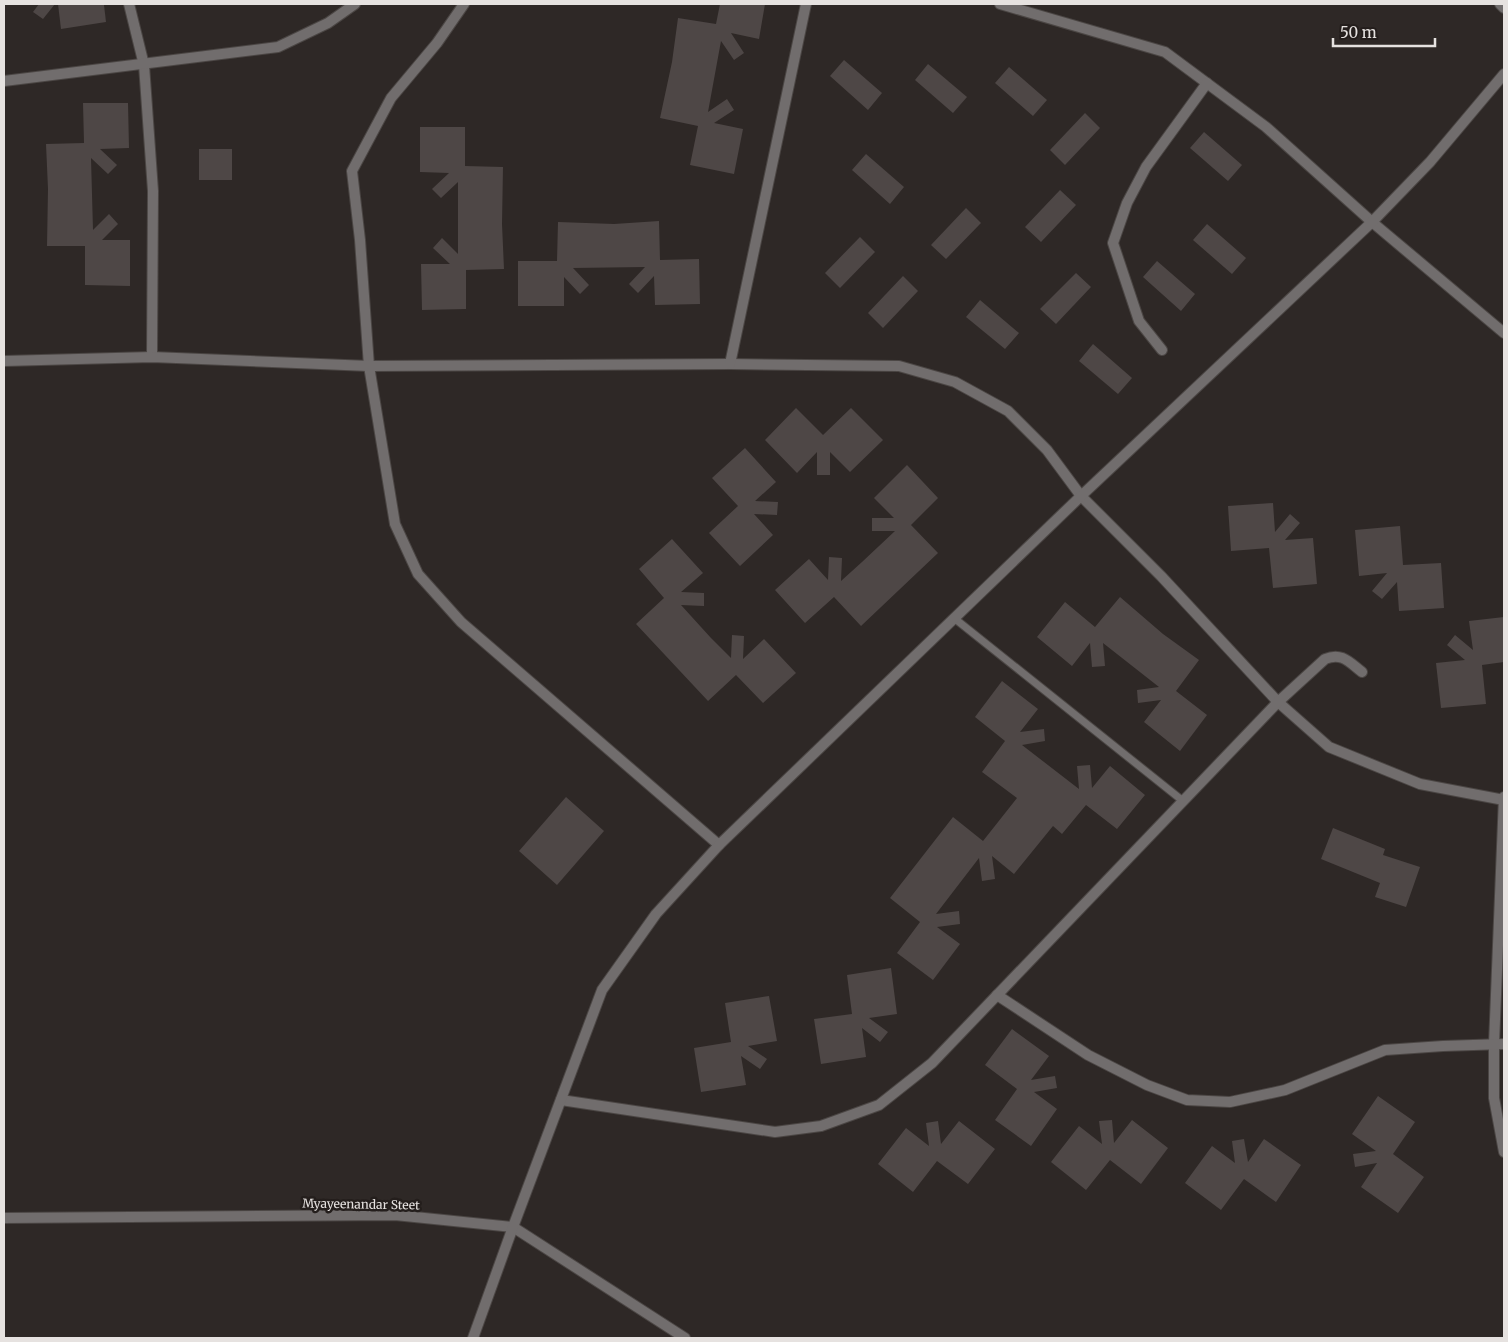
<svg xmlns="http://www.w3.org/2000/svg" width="1508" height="1342" font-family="Merriweather,serif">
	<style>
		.building { fill: #4e4746 }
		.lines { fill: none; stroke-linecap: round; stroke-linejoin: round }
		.lane-casing { stroke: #4b4644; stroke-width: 9 }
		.street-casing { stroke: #4b4644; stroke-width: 12 }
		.lane { stroke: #716d6d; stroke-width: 7 }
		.street { stroke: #716d6d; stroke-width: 10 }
		.labels { text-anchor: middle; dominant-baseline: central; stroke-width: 5; stroke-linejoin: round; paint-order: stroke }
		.street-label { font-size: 12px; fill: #e6e2e0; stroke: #241e1c }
	</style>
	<rect width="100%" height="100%" fill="#2e2826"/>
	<g class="building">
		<path d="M39,4h16l-12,15 -10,-7z"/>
		<path d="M58,4l46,1 2,17 -45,7z"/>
		<path d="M720,4h45l-6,35 -28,-6 13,20 -10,7 -13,-19 -13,71 19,-13 7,11 -20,13 29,6 -9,45 -44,-9 8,-39 -38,-8 12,-56 6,-44 38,6z"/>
		<path d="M844,60l38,33 -14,17 -38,-34z"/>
		<path d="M928,64l39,33 -14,16 -38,-33z"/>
		<path d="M1009,67l38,33 -14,16 -38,-33z"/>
		<path d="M83,103h45l1,45 -29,1 17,16 -9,9 -17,-16 2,72 16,-16 9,10 -16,16h28v46l-45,-1v-39h-38l1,-57 -2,-45 38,-1z"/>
		<path d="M1085,113l15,15 -35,37 -15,-15z"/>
		<path d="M420,127h45v39l38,1 -1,57 2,45 -38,1v39l-44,1 -1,-46h29l-17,-16 9,-10 16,16v-72l-17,16 -9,-9 17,-16 -29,-1z"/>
		<path d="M1204,132l38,33 -14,16 -38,-33z"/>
		<rect x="199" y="149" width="33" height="31"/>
		<path d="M866,154l38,33 -14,17 -38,-34z"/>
		<path d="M1060,190l16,15 -35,37 -16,-15z"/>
		<path d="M966,208l15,15 -35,36 -15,-14z"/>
		<path d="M659,221l1,39 39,-1 1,45 -45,1 -1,-29 -16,17 -9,-9 16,-17 -72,1 16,17 -9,9 -16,-17v29h-46v-45h39l1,-39 56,2z"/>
		<path d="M1207,224l39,34 -14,16 -39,-34z"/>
		<path d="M860,237l15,15 -35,36 -15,-15z"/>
		<path d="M1157,261l38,33 -14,17 -38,-34z"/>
		<path d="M1076,273l15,14 -35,37 -16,-15z"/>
		<path d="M903,276l15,15 -35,37 -15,-15z"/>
		<path d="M980,300l39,33 -14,16 -39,-32z"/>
		<path d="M1093,344l39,34 -14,16 -39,-33z"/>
		<path d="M796,408l27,27 28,-27 32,32 -33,32 -20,-20v23h-13v-23l-20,21 -32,-33z"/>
		<path d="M745,448l31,34 -21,19 23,1 -1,13 -23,-1 19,21 -33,31 -31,-33 29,-27 -26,-28z"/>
		<path d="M907,465l31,33 -27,27 27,28 -77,73 -27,-29 -29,26 -30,-33 34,-31 19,21 1,-23 13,1 -1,23 21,-19 33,-31h-23v-13h22l-20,-20z"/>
		<path d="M1273,503l2,29 15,-18 10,9 -15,17 28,-2 4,46 -44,4 -4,-40 -38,3 -3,-45z"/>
		<path d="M1400,526l3,39 38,-2 3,45 -45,3 -2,-29 -15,17 -10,-8 15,-18 -28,3 -4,-46z"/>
		<path d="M672,539l31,34 -22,19 23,1v13l-23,-1 30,33 20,20 1,-23 12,1 -1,23 21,-20 32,34 -33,30 -27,-28 -28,26 -72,-77 28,-26 -25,-29z"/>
		<path d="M1120,597l43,37 36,26 -23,31 31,24 -27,36 -36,-29 17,-22 -23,3 -1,-13 22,-3 -56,-44 2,23 -13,1 -2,-24 -18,23 -35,-29 28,-35 30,25z"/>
		<path d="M1504,617v45l-22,3 4,39 -45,4 -5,-45 29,-3 -18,-15 8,-10 18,15 -4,-29z"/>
		<path d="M1002,681l36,28 -18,23 24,-3 1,12 -23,4 57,44 -2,-23 13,-1 2,23 18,-22 35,29 -28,34 -31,-24 -24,29 -9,-8 -39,48 -22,-18 3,23 -13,2 -3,-23 -43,56 23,-3 1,13 -23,3 23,17 -27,36 -36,-27 23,-31 -30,-24 63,-81 30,24 34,-43 -35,-26 23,-31 -30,-24z"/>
		<path d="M566,797l38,34 -47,54 -38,-34z"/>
		<path d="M1333,828l52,21 -2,6 37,12 -14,40 -31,-10 5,-14 -59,-24z"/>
		<path d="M891,968l6,46 -28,4 19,14 -8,10 -18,-14 4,29 -45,7 -7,-45 38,-5 -5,-39z"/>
		<path d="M769,996l8,45 -29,5 19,13 -7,10 -19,-13 5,29 -45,7 -7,-44 37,-6 -6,-39z"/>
		<path d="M1012,1029l37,27 -18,24 24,-4 2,12 -23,4 23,17 -26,37 -36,-26 22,-31 -32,-24z"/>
		<path d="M1378,1096l37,26 -22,32 31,23 -26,36 -37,-26 16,-24 -22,4 -2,-13 23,-3 -24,-17z"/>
		<path d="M1112,1120l2,23 18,-23 36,28 -27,36 -31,-24 -24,30 -35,-28 28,-36 23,18 -3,-23z"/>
		<path d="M938,1121l3,23 18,-23 36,28 -27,35 -31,-23 -24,31 -35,-28 28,-36 23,18 -3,-23z"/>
		<path d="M1244,1139l4,23 16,-23 37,26 -25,37 -32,-23 -23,31 -36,-27 27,-37 23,17 -3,-22z"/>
	</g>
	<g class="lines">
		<g class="lane-casing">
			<path id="lane" d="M954,618l229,183"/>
		</g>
		<g class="street-casing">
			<g id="street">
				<path d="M129,4l15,61 9,126 -1,166"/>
				<path d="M464,4l-27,39 -46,55 -39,73 8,69 9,126 26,158 23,50 43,48 258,223"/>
				<path d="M1000,4l165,48 101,75 106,95 132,111"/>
				<path d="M1500,4l4,4"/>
				<path d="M4,81l274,-34 50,-24 27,-19"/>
				<path d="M1162,350l-23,-29 -26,-78 14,-40 19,-36 61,-84"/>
				<path d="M4,361l148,-4 217,9 361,-2 169,2 56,16 53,29 39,39 34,46 80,80 117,126 51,45 91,37 84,16"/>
				<path d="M730,364l76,-360"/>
				<path d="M1504,797l-10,247v54l10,54"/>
				<path d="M997,995l91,60 59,30 40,15 43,2 55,-12 100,-40 58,-4 61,-2"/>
				<path d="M561,1100l214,32 46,-6 58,-21 53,-42 346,-361 47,-43c17,-7 24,3 37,13"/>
				<path d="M4,1218l391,-3 118,12 172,111"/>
				<path d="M473,1338l40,-111 89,-237 54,-76 63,-69 362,-349 291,-274 58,-60 74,-88"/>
			</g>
		</g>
		<use href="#lane" class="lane"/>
		<use href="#street" class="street"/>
	</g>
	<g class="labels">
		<g class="street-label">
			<text transform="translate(361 1204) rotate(1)">Myayeenandar Steet</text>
		</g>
	</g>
	<rect width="1508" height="1342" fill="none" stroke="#e6e2e0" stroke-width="10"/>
	<path d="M1333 38v8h102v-8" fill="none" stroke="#e6e2e0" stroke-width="2.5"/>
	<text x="1340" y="38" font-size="15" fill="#e6e2e0" stroke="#241e1c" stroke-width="4" paint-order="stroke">50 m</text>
</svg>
